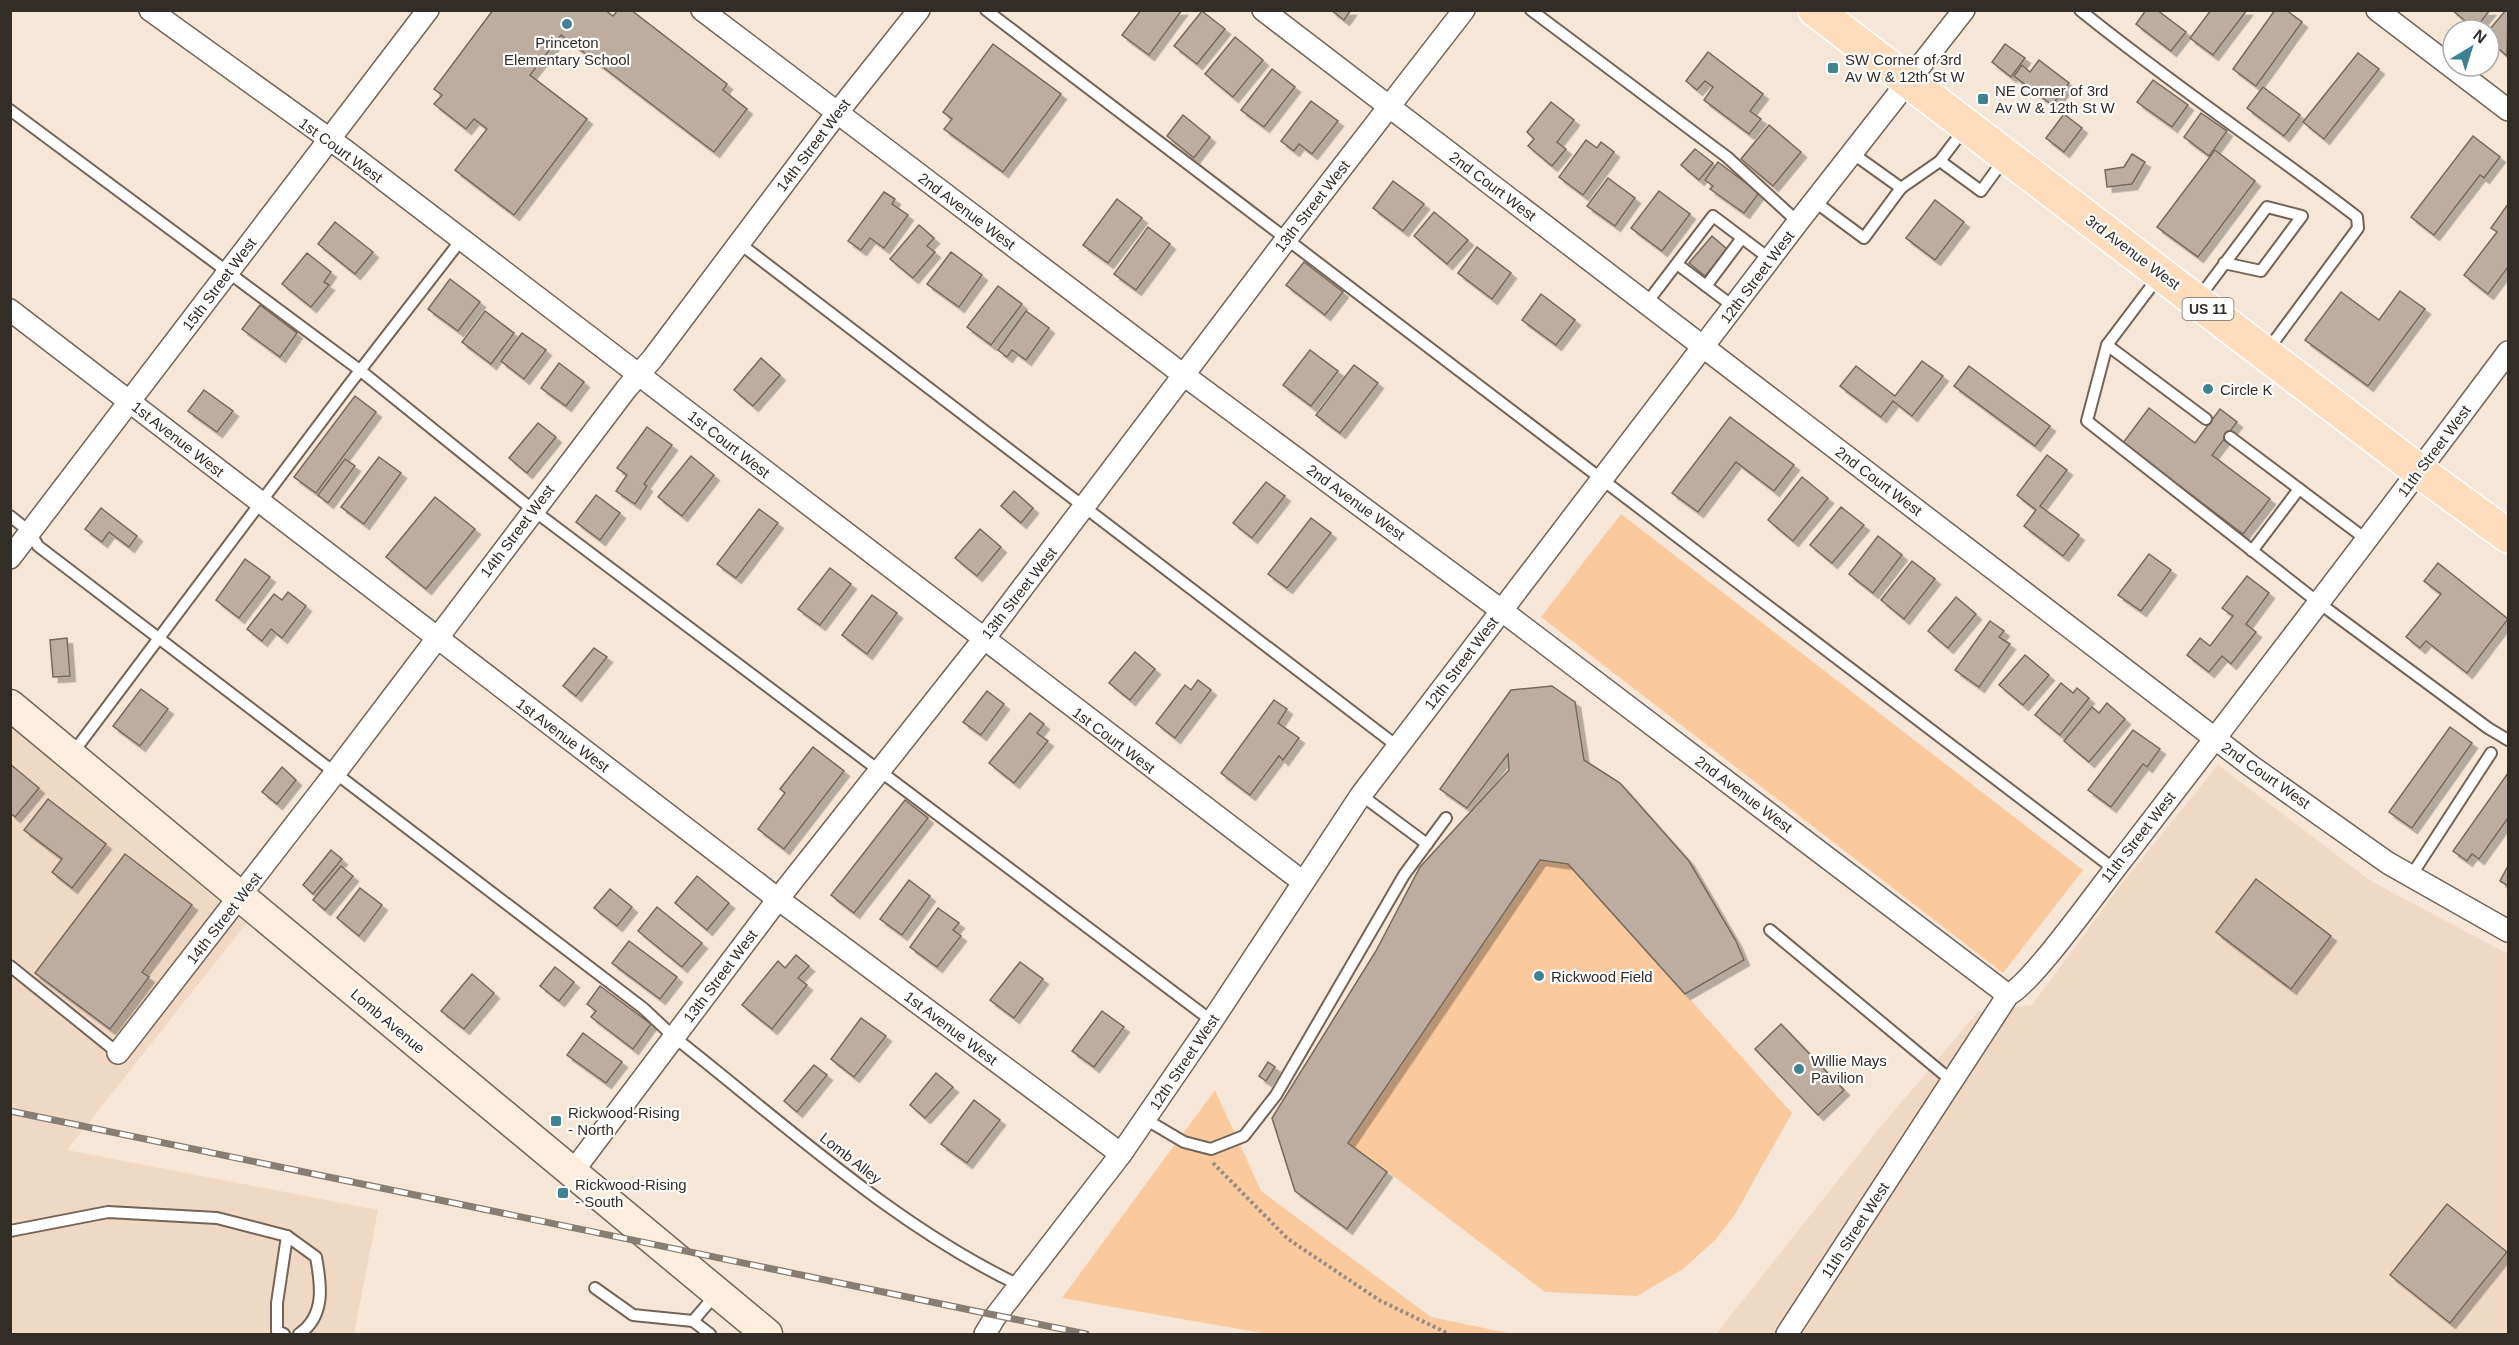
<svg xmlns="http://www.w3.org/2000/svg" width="2519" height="1345" font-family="Helvetica,sans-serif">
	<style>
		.built { fill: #efd8c4 }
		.green { fill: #faca9e }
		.building { fill: #bdada0; stroke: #77695c; stroke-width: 1.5; filter: url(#shadow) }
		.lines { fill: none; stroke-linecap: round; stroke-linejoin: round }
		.service-casing { stroke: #726458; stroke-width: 14 }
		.minor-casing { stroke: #726458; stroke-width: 24 }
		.secondary-casing { stroke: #726458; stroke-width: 33 }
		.primary-casing { stroke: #fff; stroke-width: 36 }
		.path { stroke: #988c82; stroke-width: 4; stroke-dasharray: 3 3; stroke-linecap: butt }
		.service { stroke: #fff; stroke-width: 10 }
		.minor { stroke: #fff; stroke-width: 21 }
		.secondary { stroke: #fed; stroke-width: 30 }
		.primary { stroke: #ffdcbc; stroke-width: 33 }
		.rail-casing { stroke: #877d73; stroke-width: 7 }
		.rail { stroke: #fff; stroke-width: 4.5; stroke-dasharray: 14; stroke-linecap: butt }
		.poi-dot { fill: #3f8391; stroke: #fff; stroke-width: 2 }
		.labels { text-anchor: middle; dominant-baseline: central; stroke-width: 4.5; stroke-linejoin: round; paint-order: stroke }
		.shield { fill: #fff; stroke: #706c68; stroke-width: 1.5 }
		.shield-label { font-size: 14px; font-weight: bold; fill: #332d28 }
		.poi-label { font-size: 15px; fill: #332d28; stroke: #fff; text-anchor: start }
		.street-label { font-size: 15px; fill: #332d28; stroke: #fff }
	</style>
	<defs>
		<filter id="shadow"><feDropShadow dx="5.5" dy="5.5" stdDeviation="0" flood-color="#0004"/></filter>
	</defs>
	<rect width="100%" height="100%" fill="#f6e6d7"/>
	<g class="built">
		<path d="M10,722l239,198 -182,230 311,60 -24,124h-343z"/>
		<path d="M2218,765l153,116 137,73v380h-792l166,-209 96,-113 54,-7 88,-119z"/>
	</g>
	<g class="green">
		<path d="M1621,514l462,356 -80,103 -462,-356z"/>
		<path d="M1552,686l27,44 5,30 36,23 69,78 47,80 8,19 -59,34 107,119 -58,103 -19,24 -32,29 -46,27 -92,-4 -157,-120 -41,57 -52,-38 -23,-73 103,-167 45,-84 89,-97 -1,-15 -41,53 -27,-19 71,-99z"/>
		<path d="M1215,1090l46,101 170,126 82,17h-246l-205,-36z"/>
	</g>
	<g class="building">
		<path d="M493,10h112l8,6 5,-6h13l96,74 -4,6 24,19 -33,43 -153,-117 -31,40 57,44 -73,96 -59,-45 32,-41 -13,-10 -8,10 -32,-25 8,-9 -8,-6z"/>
		<path d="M1141,10h41l-33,45 -27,-20z"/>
		<path d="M1331,10h20l-7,10z"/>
		<path d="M2146,10h11l29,22 -15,19 -35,-27z"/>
		<path d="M2211,10h36l-34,45 -23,-17z"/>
		<path d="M2275,10h11l16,12 -46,64 -23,-17z"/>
		<path d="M2452,10h38l-15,19z"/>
		<path d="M2506,10h2l-1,46 -18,-16v-10z"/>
		<path d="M1202,11l23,18 -28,35 -23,-18z"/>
		<path d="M1235,37l28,23 -30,37 -28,-23z"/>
		<path d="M993,44l68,50 -58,78 -59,-43 8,-10 -9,-7z"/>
		<path d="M2005,44l20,14 -14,19 -19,-15z"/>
		<path d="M1708,52l55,42 -13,17 11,8 -12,15 -45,-34 9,-13 -8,-6 -8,9 -11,-9z"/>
		<path d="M2358,53l21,16 -55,70 -21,-17z"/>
		<path d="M2039,60l30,23 -17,22 -38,-29 8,-11 8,7z"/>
		<path d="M1272,69l23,18 -31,40 -23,-17z"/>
		<path d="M2153,80l35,25 -16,22 -35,-25z"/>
		<path d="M2263,87l37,28 -16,21 -37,-28z"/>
		<path d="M1311,101l27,20 -26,33 -13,-10 -5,7 -13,-10z"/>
		<path d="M1551,102l23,18 -17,22 9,7 -14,17 -24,-20 6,-7 -7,-7z"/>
		<path d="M2201,113l26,18 -18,25 -25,-19z"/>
		<path d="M2064,114l18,14 -18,24 -18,-14z"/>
		<path d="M1183,115l27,22 -16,21 -27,-22z"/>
		<path d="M1769,125l32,27 -28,34 -32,-27z"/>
		<path d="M2473,136l27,21 -16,21 -4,-3 -46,60 -23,-18z"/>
		<path d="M1586,140l11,8 4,-6 13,10 -31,43 -24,-18z"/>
		<path d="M1695,149l18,14 -14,17 -18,-15z"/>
		<path d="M2215,150l40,31 -57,76 -41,-30z"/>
		<path d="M2132,154l13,8 -13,22 -25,3 -2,-17 19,-3z"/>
		<path d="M1718,162l41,31 -15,20 -34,-24 3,-3 -8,-6z"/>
		<path d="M1608,178l27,20 -20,28 -28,-20z"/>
		<path d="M1393,181l31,23 -21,27 -30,-23z"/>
		<path d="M1659,191l31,23 -28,37 -31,-23z"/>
		<path d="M884,192l11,7 -3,5 16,11 -24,33 -14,-10 -9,12 -13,-9z"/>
		<path d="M1117,199l25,19 -34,45 -25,-18z"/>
		<path d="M1935,200l29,22 -29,38 -29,-22z"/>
		<path d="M2508,204v63l-20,27 -24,-19 33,-43 -6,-4z"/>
		<path d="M1434,212l34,28 -21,24 -33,-28z"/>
		<path d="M335,222l38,30 -18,22 -37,-30z"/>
		<path d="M919,225l15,13 -7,8 8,6 -22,26 -23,-19z"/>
		<path d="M1148,227l22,17 -34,46 -22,-16z"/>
		<path d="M1712,236l15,13 -22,27 -16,-13z"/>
		<path d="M1477,247l34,26 -19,26 -34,-26z"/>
		<path d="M951,252l31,23 -23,32 -32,-23z"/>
		<path d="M307,253l24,19 -7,10 5,3 -18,22 -29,-23z"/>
		<path d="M1304,262l39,30 -18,23 -39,-30z"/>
		<path d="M450,279l30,23 -22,29 -30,-22z"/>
		<path d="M998,286l24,18 -31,41 -24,-18z"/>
		<path d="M2400,291l25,18 -57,77 -63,-46 36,-48 38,28z"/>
		<path d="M1541,294l34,26 -19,25 -34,-25z"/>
		<path d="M260,305l37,28 -17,24 -38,-28z"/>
		<path d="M485,311l29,22 -23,31 -29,-22z"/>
		<path d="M1026,311l23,17 -23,32 -14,-10 -5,7 -9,-7z"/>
		<path d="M522,333l24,17 -22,29 -23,-18z"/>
		<path d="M1310,350l28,21 -27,35 -28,-21z"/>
		<path d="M761,358l19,17 -27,31 -19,-16z"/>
		<path d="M1922,361l21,15 -31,40 -19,-15 -12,16 -41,-31 16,-20 39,30z"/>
		<path d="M559,363l25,19 -18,24 -25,-18z"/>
		<path d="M1354,365l24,18 -38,50 -24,-18z"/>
		<path d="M1969,366l81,60 -15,20 -81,-60z"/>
		<path d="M204,390l29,21 -16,21 -29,-21z"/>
		<path d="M355,396l21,16 -60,81 -22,-16z"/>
		<path d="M2149,408l46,35 25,-34 17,13 -25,33 58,44 -27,35 -120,-91z"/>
		<path d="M1730,417l64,48 -20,26 -38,-29 -38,50 -26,-19z"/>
		<path d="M538,423l18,14 -29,36 -18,-15z"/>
		<path d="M647,427l25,18 -28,39 3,2 -12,18 -19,-13 11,-16 -10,-7z"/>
		<path d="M2047,455l20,15 -27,36 39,29 -16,21 -39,-30 12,-16 -19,-15z"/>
		<path d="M691,456l23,19 -32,41 -24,-19z"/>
		<path d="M379,457l22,16 -37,51 -23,-17z"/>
		<path d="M345,459l10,7 -27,37 -10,-8z"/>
		<path d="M1802,477l26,21 -35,43 -25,-21z"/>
		<path d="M1266,482l19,14 -33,42 -19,-15z"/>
		<path d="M1014,491l19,17 -12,15 -20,-17z"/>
		<path d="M596,495l24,18 -20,27 -24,-18z"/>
		<path d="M435,497l40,32 -49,60 -40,-32z"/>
		<path d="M1841,507l23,18 -32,38 -22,-18z"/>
		<path d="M101,508l36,28 -8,11 -20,-15 -7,10 -17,-13z"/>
		<path d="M759,509l19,14 -42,55 -19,-14z"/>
		<path d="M1311,518l20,15 -44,55 -19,-14z"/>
		<path d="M980,529l21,18 -24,29 -22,-18z"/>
		<path d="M1878,536l24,19 -29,38 -24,-19z"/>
		<path d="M2149,554l22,16 -30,41 -23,-16z"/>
		<path d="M245,559l25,18 -31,41 -23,-18z"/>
		<path d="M1912,561l23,18 -31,40 -23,-19z"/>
		<path d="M2438,563l70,56 -41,54 -41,-32 -6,7 -14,-11 35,-43 -17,-13z"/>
		<path d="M830,568l21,16 -31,41 -22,-16z"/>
		<path d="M2247,576l22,17 -23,31 10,8 -25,32 -9,-8 -13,16 -22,-17 13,-17 10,8 23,-30 -11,-8z"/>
		<path d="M288,592l18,14 -24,32 -11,-9 -9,12 -15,-12 27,-35 8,6z"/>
		<path d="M872,595l25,18 -30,41 -25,-19z"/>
		<path d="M1956,597l20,17 -28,34 -20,-17z"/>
		<path d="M1990,621l14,10 -5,6 11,7 -31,43 -24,-17z"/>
		<path d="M67,638l3,38 -17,1 -3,-37z"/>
		<path d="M594,648l13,9 -31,39 -13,-10z"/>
		<path d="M1135,652l20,17 -25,31 -21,-17z"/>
		<path d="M2025,655l24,20 -26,30 -24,-20z"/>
		<path d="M1198,680l13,10 -36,48 -19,-15 29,-38 6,5z"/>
		<path d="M2061,683l12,10 4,-5 12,10 -29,37 -25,-20z"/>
		<path d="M1552,686l23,16 9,58 36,23 69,78 47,80 8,19 -59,34 -117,-130 -28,-4 -192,283 39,29 -40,57 -52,-38 -23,-73 104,-167 44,-84 89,-97 -1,-16 -41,54 -27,-19 71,-99z"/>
		<path d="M141,689l27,20 -28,37 -27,-20z"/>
		<path d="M987,691l17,13 -23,31 -18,-13z"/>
		<path d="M1274,700l13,9 -9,14 21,15 -16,22 -4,-4 -29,39 -29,-22z"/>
		<path d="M2107,703l18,16 -36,43 -25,-21 28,-34 7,6z"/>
		<path d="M1030,713l14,11 -7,9 11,8 -34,42 -25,-20z"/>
		<path d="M2450,727l22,16 -60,85 -23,-16z"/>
		<path d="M2133,730l27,19 -13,18 -4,-3 -32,43 -23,-17z"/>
		<path d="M813,747l31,24 -60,78 -26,-20 27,-36 -5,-4z"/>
		<path d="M10,764l29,24 -24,29 -5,-4z"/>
		<path d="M282,767l14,13 -19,24 -15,-12z"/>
		<path d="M2508,773v45l-29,41 -7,-5 -5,7 -14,-10z"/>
		<path d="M48,799l58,45 -34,44 -20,-16 10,-13 -38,-29z"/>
		<path d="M905,800l23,18 -74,95 -23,-18z"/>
		<path d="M331,850l11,9 -29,35 -10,-9z"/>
		<path d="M125,854l67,51 -50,67 7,5 -39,52 -75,-56z"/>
		<path d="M341,866l12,10 -28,34 -12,-10z"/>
		<path d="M2508,866v20l-8,-5z"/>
		<path d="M697,876l32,27 -22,27 -32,-27z"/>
		<path d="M2256,879l75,57 -40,53 -75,-57z"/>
		<path d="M909,880l21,16 -28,39 -22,-16z"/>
		<path d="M360,888l22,17 -23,31 -22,-18z"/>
		<path d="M610,889l22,18 -15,19 -23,-18z"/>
		<path d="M657,907l45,36 -20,24 -44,-36z"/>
		<path d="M938,908l21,15 -6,7 8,6 -24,31 -27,-20z"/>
		<path d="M629,941l48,36 -17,22 -48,-36z"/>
		<path d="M796,955l13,11 -11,12 9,7 -35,44 -30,-24 36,-44 7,7z"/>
		<path d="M1020,962l23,17 -29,39 -24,-18z"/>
		<path d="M555,967l19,15 -15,19 -19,-15z"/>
		<path d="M472,974l22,19 -30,36 -23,-18z"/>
		<path d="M600,986l51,38 -18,25 -42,-32 5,-6 -9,-7z"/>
		<path d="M1102,1011l22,16 -30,40 -22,-16z"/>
		<path d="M861,1018l25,18 -32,41 -23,-18z"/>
		<path d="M1781,1024l63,66 -26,25 -63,-66z"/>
		<path d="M583,1033l39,29 -16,21 -39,-28z"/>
		<path d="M1268,1062l7,5 -9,14 -7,-5z"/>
		<path d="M814,1065l13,10 -30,37 -13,-11z"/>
		<path d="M936,1073l17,14 -28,31 -15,-13z"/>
		<path d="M974,1100l26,20 -33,43 -26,-19z"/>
		<path d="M2447,1204l60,48 -57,71 -60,-48z"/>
	</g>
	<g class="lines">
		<g class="service-casing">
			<g id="service">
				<path d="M986,10c378,285 751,574 1128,859"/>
				<path d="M1531,10l196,147 71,65"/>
				<path d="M2080,10c90,73 186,137 277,207l1,11 -91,123"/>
				<path d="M10,110l351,261 172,139 679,511"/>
				<path d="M1965,128l-25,33 41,30 24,-33"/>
				<path d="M1901,188l39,-27"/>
				<path d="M1814,201l50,37 37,-50 -49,-35"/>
				<path d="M739,243l658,503"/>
				<path d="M1677,264l57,43"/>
				<path d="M2159,276l-52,69 99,74"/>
				<path d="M1706,286l36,-48"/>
				<path d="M2198,299l69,-92 35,9 -41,55 -37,-8"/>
				<path d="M1646,304l67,-88 57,43"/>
				<path d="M2107,345l-20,76 232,182 169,125 20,12"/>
				<path d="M2230,437l137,103"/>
				<path d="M10,516l20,16 8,14 605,462 31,29c111,87 220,189 347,249"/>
				<path d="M2252,551l47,-62"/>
				<path d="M72,754l276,-368 113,-146"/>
				<path d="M1361,795l66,49"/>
				<path d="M2411,876l80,-123"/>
				<path d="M1770,930l182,151"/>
				<path d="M10,966l108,87"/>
				<path d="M1145,1119l39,23 27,7 33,-13 32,-41 128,-220 42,-57"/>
				<path d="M10,1231l98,-19 109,6 70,18 29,21c5,27 10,59 -17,77"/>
				<path d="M595,1288l38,27 60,6 24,-28"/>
				<path d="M693,1321l17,13"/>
				<path d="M284,1334l-7,-3v-28l10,-67"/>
			</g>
		</g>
		<g class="minor-casing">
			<g id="minor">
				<path d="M150,10l196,141 957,731"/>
				<path d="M702,10l483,366 316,234 507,385"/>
				<path d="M1263,10l988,756 137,97 120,68"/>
				<path d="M2377,10l131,100"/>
				<path d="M10,310l768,589 343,255"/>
				<path d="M10,558l418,-548"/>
				<path d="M118,1053l217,-280 292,-385 26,-30 184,-245 82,-103"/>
				<path d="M571,1174l207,-275 205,-259 305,-403 176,-227"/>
				<path d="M985,1334l10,-17 126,-163 91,-133 149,-226 437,-573 166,-212"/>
				<path d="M1787,1334l221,-339c24,-11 95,-112 116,-138 129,-168 258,-336 384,-505"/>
			</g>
		</g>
		<g class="secondary-casing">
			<path id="secondary" d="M10,705l757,629"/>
		</g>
		<g class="primary-casing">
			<path id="primary" d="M1815,10l604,461 89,65"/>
		</g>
		<path class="path" d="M1213,1163l75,76 91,61 70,34"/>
		<use href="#service" class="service"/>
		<use href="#minor" class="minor"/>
		<use href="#secondary" class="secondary"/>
		<use href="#primary" class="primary"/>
		<g class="rail-casing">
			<path id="rail" d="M10,1111l1076,223"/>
		</g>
		<use href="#rail" class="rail"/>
	</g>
	<g class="poi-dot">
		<circle cx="567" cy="24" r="6"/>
		<rect x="1827" y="62" width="12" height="12" rx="3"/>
		<rect x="1977" y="93" width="12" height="12" rx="3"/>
		<circle cx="2208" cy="389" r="6"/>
		<circle cx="1539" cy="976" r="6"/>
		<circle cx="1799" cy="1069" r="6"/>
		<rect x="550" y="1115" width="12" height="12" rx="3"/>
		<rect x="557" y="1187" width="12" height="12" rx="3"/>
	</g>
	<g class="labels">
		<rect class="shield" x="2182.5" y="298" width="51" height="22" rx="4.5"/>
		<g class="shield-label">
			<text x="2208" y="309">US 11</text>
		</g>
		<g class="poi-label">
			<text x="567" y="42" text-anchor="middle">Princeton<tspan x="567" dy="17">Elementary School</tspan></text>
			<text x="1845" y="59">SW Corner of 3rd<tspan x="1845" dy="17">Av W &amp; 12th St W</tspan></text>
			<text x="1995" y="90">NE Corner of 3rd<tspan x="1995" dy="17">Av W &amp; 12th St W</tspan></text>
			<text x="2220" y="389">Circle K</text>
			<text x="1551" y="976">Rickwood Field</text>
			<text x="1811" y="1060">Willie Mays<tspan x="1811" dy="17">Pavilion</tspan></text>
			<text x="568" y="1112">Rickwood-Rising<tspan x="568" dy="17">- North</tspan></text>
			<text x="575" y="1184">Rickwood-Rising<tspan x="575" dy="17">- South</tspan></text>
		</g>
		<g class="street-label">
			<text transform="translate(813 145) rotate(-53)">14th Street West</text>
			<text transform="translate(341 150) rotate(36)">1st Court West</text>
			<text transform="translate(1493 186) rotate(37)">2nd Court West</text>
			<text transform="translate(1312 206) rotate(-52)">13th Street West</text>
			<text transform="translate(967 211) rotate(37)">2nd Avenue West</text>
			<text transform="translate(2133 252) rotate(37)">3rd Avenue West</text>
			<text transform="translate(1757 277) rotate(-53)">12th Street West</text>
			<text transform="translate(219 284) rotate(-53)">15th Street West</text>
			<text transform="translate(178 439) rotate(38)">1st Avenue West</text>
			<text transform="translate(729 444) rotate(38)">1st Court West</text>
			<text transform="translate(2434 451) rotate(-53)">11th Street West</text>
			<text transform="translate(1879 481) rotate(37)">2nd Court West</text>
			<text transform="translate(1356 502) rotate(36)">2nd Avenue West</text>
			<text transform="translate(517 531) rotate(-53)">14th Street West</text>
			<text transform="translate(1019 593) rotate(-52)">13th Street West</text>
			<text transform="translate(1461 663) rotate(-53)">12th Street West</text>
			<text transform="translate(563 735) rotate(37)">1st Avenue West</text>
			<text transform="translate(1114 740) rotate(37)">1st Court West</text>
			<text transform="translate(2266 775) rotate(35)">2nd Court West</text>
			<text transform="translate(1744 794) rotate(37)">2nd Avenue West</text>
			<text transform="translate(2138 837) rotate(-52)">11th Street West</text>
			<text transform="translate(224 918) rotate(-52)">14th Street West</text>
			<text transform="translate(720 976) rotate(-53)">13th Street West</text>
			<text transform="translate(388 1021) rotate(40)">Lomb Avenue</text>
			<text transform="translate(951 1028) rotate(37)">1st Avenue West</text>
			<text transform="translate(1184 1062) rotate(-56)">12th Street West</text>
			<text transform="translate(851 1158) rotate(38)">Lomb Alley</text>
			<text transform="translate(1855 1230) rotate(-57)">11th Street West</text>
		</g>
	</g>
	<rect width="2519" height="1345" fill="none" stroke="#332d28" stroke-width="24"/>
	<g transform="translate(2471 48) rotate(38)"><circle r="28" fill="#ffffff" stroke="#adaba9" stroke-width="1.5"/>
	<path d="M0-4.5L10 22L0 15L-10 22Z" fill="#3f8391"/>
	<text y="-9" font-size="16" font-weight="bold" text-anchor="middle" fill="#332d28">N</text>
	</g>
</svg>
